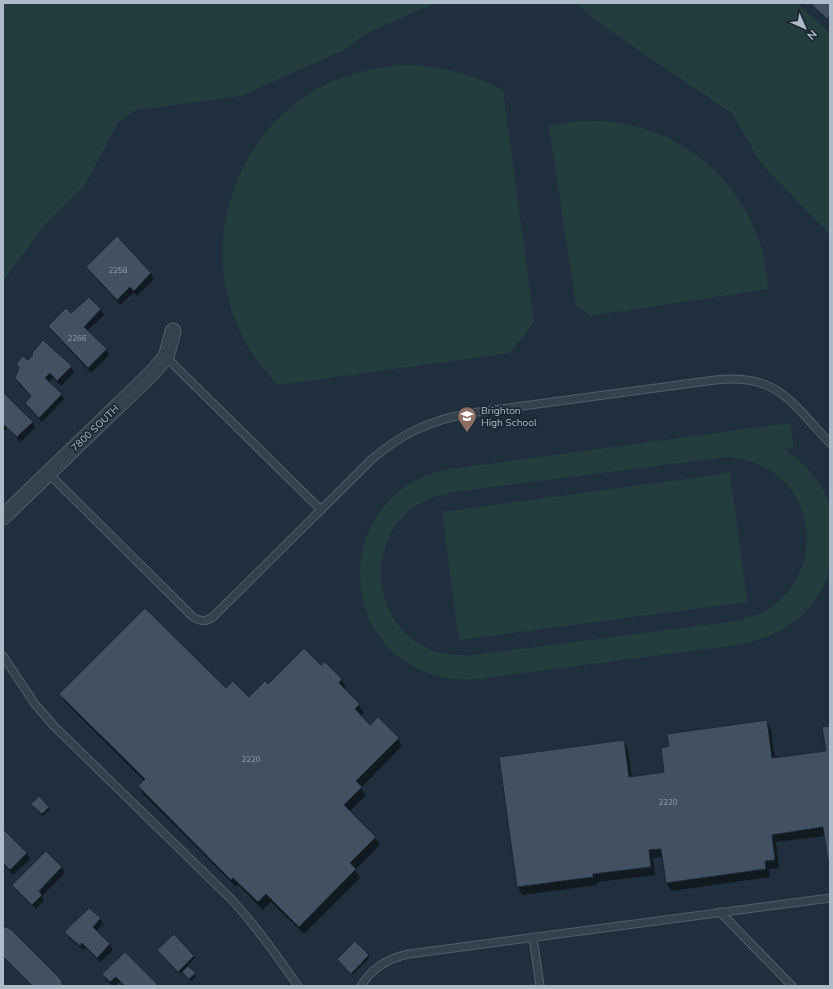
<svg xmlns="http://www.w3.org/2000/svg" width="833" height="989" font-family="Mulish,sans-serif">
	<style>
		.green { fill: #233d3f; fill-rule: evenodd }
		.shadow { fill: #0007 }
		.building { fill: #415162; stroke: #1c2834 }
		.lines { fill: none; stroke-linecap: round; stroke-linejoin: round }
		.lane-casing { stroke: #535e6b; stroke-width: 9 }
		.street-casing { stroke: #535e6b; stroke-width: 17 }
		.secondary-casing { stroke: #535e6b; stroke-width: 23 }
		.lane { stroke: #35414d; stroke-width: 7 }
		.street { stroke: #35414d; stroke-width: 15 }
		.secondary { stroke: #425061; stroke-width: 21 }
		.labels { text-anchor: middle; dominant-baseline: central; stroke-width: 3.5; stroke-linejoin: round; paint-order: stroke }
		.number-label { font-size: 8px; fill: #94a0af }
		.poi-label { font-size: 10px; fill: #b0bbc9; stroke: #1a2632; text-anchor: start }
		.street-label { font-size: 10px; fill: #b0bbc9; stroke: #1a2632 }
	</style>
	<rect width="100%" height="100%" fill="#202f3e"/>
	<g class="green">
		<path d="M3,3h433l-71,31 -19,15 -105,47 -105,14 -17,11 -34,64 -42,42 -40,54z"/>
		<path d="M575,3h222l33,30v202l-70,-73 -28,-49 -126,-85z"/>
		<path d="M404,65c38,1 66,8 99,25l31,232 -24,31 -232,32c-15,-16 -29,-33 -38,-54 -43,-89 -3,-203 85,-246 25,-12 52,-18 79,-20z"/>
		<path d="M592,121c14,0 28,1 42,5 61,14 111,63 128,124 3,12 5,26 6,39l-178,27 -14,-11 -27,-179 22,-4z"/>
		<path d="M790,423l4,25 -10,1c20,14 40,34 46,59 2,9 0,21 0,30 0,10 1,21 0,31 -1,6 -4,12 -7,17 -15,32 -44,49 -78,58l-267,35c-15,1 -30,1 -45,-4 -91,-28 -98,-154 -15,-196 10,-5 21,-8 32,-10zM727,457c19,2 36,7 51,19 44,36 36,107 -13,135 -8,5 -19,7 -28,10l-264,34c-19,1 -38,-1 -55,-12 -47,-30 -50,-102 -5,-135 12,-9 26,-13 40,-16z"/>
		<path d="M730,473l17,129 -288,38 -17,-128z"/>
	</g>
	<g class="shadow">
		<path d="M117,237l34,37 3,5 -17,17 -3,-4 -14,13 -30,-33 -3,-5z"/>
		<path d="M89,298l12,12 3,5 -17,16 19,19 3,5 -18,18 -39,-42 -3,-5 22,-11z"/>
		<path d="M28,362l43,5 3,5 -13,14 -8,-8 -5,4 13,12 3,5 -22,23 -13,-14 -3,-5 6,-6 -13,-13 -3,-6z"/>
		<path d="M3,393l29,29 3,5 -14,15 -14,-14 -4,4z"/>
		<path d="M325,663l17,17 4,8 -2,2 15,15 5,8 -4,3 10,10 28,12 4,8 -41,42 5,7 -17,17 26,25 5,8 -25,25 5,8 -56,56 -33,-32 -8,8 -25,-25 -2,2 -92,-92 -5,-9 5,-5 -79,-79 -5,-8 166,-4 23,8 19,-12 53,-20z"/>
		<path d="M767,721l4,9 4,29 52,-7 3,-25v136l-2,-2 -3,-25 -49,6 3,26 -10,1 1,8 -99,14 -4,-8 -4,-26 -10,1 2,17 -58,7v3l-75,10 -4,-8 -17,-130 122,-16 5,8 4,29 33,-5z"/>
		<path d="M34,806l14,1 2,2 -7,7z"/>
		<path d="M3,830l24,23 3,6 -17,16 -10,-11z"/>
		<path d="M46,852l16,16 3,5 -23,23 2,4 -8,9 -20,-19 -3,-5z"/>
		<path d="M100,919l3,5 -7,7 14,14 3,5 -13,12 -14,-14 -3,2 -14,-12 -3,-6z"/>
		<path d="M159,952l35,4 1,2 -8,8 9,10 -5,5 -8,-10 -3,2z"/>
		<path d="M125,953l32,32v1h-33l-4,-4 -5,4h-2l-7,-6 -3,-6z"/>
		<path d="M368,955l1,3 -16,17 -15,-16z"/>
	</g>
	<g class="building">
		<path d="M810,3h20v12l-3,4z"/>
		<path d="M117,236l34,37 -17,18 -4,-4 -13,13 -31,-33z"/>
		<path d="M89,297l12,12 -17,18 23,22 -19,19 -40,-42 18,-18 5,5z"/>
		<path d="M43,340l29,26 -15,15 -7,-8 -5,5 17,16 -23,24 -14,-15 6,-7 -16,-18 4,-10 -3,-4 7,-8 5,4 5,-5 -1,-2z"/>
		<path d="M3,392l30,30 -16,15 -14,-13z"/>
		<path d="M145,608l81,80 7,-7 16,16 16,-16 3,3 36,-36 17,17 4,-3 17,17 -3,4 21,21 -5,5 15,16 8,-8 21,21 -43,43 6,6 -18,18 32,32 -26,26 6,6 -57,58 -33,-33 -8,8 -25,-24 -2,2 -93,-94 7,-7 -86,-85z"/>
		<path d="M767,720l5,38 54,-7 -4,-24 8,-1v135h-2l-5,-34 -51,8 3,25 -10,1 1,8 -100,14 -5,-34 -12,1 2,17 -58,7v3l-76,10 -18,-130 125,-17 5,37 35,-5 -3,-24 8,-2 -2,-12z"/>
		<path d="M39,796l10,11 -7,7 -11,-10z"/>
		<path d="M3,829l24,24 -17,17 -7,-7z"/>
		<path d="M46,851l16,16 -23,24 3,4 -10,10 -20,-20z"/>
		<path d="M89,908l12,10 -8,9 17,17 -13,14 -15,-15 -2,3 -16,-14z"/>
		<path d="M174,934l20,22 -16,16 -21,-22z"/>
		<path d="M355,941l14,14 -18,19 -14,-15z"/>
		<path d="M125,952l32,32 -1,2h-31l-9,-9 -6,5 -8,-8z"/>
		<path d="M188,966l8,7 -7,6 -7,-7z"/>
	</g>
	<g class="lines">
		<g class="lane-casing">
			<g id="lane">
				<path d="M166,357l155,153"/>
				<path d="M48,473l145,144c8,5 14,5 21,-1l157,-156c31,-27 60,-40 100,-47l244,-33c64,-7 76,23 115,63"/>
				<path d="M3,656l32,48 18,21 178,174c25,27 46,57 67,87"/>
				<path d="M720,912l72,74"/>
				<path d="M533,937l7,49"/>
				<path d="M361,986c11,-18 27,-28 48,-32l421,-56"/>
			</g>
		</g>
		<g class="street-casing">
			<path id="street" d="M3,517l148,-143 15,-17 7,-26"/>
		</g>
		<g class="secondary-casing">
			<path id="secondary" d="M3,939l47,47"/>
		</g>
		<use href="#lane" class="lane"/>
		<use href="#street" class="street"/>
		<use href="#secondary" class="secondary"/>
	</g>
	<defs>
		<g id="school-pin" transform="scale(1)"><path d="M0 17L-7.5 6A9.5 9.5 0 1 1 7.5 6Z" fill="#8d6e63" stroke="#1a2632"/><path d="M0-5L7-2L0 1L-7-2ZM-4 1L0 2.5L4 1V4Q0 6-4 4Z" fill="#fff"/></g>
	</defs>
	<g fill-rule="evenodd">
		<use href="#school-pin" x="467" y="416"/>
	</g>
	<g class="labels">
		<g class="number-label">
			<text x="118" y="270">2258</text>
			<text x="77" y="338">2266</text>
			<text x="251" y="759">2220</text>
			<text x="668" y="802">2220</text>
		</g>
		<g class="poi-label">
			<text x="481" y="410">Brighton<tspan x="481" dy="12">High School</tspan></text>
		</g>
		<g class="street-label">
			<text transform="translate(95 428) rotate(-44)">7800 SOUTH</text>
		</g>
	</g>
	<rect width="833" height="989" fill="none" stroke="#b0bbc9" stroke-width="8"/>
	<g transform="translate(805 28) rotate(135)" stroke="#1a2632" stroke-width="3" paint-order="stroke">
	<path d="M0-3L7 15L0 10L-7 15Z" fill="#b0bbc9"/>
	<text y="-6" font-size="11" font-weight="bold" text-anchor="middle" fill="#b0bbc9">N</text>
	</g>
</svg>
